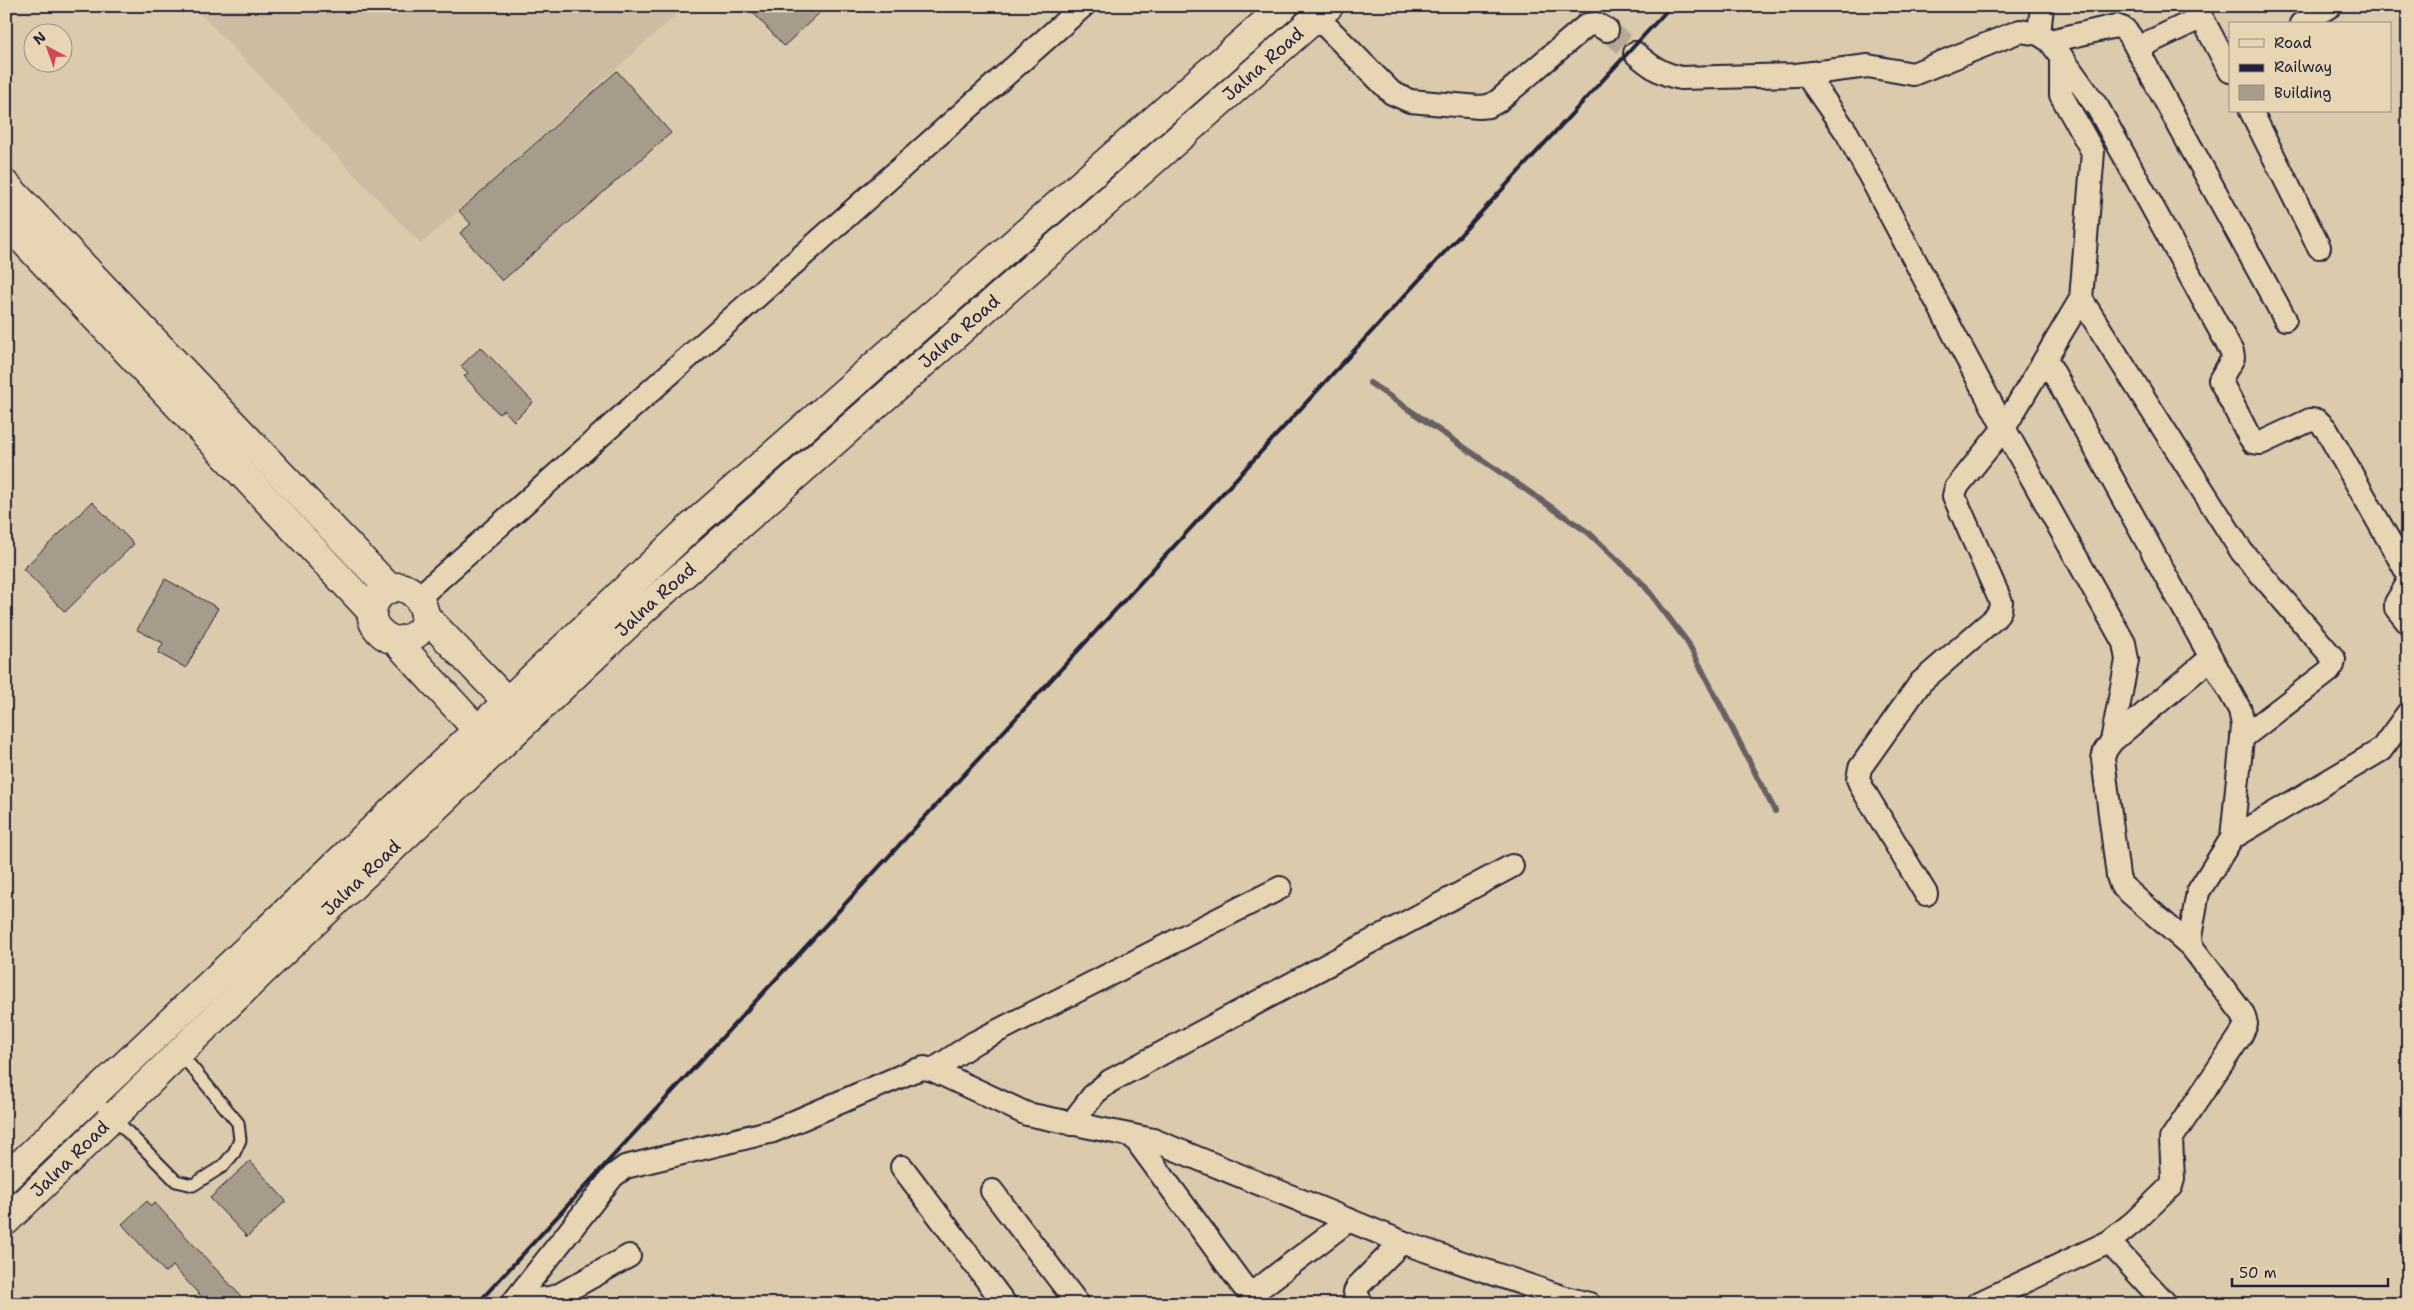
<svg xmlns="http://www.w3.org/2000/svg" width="2414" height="1310" font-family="'Shantell Sans',sans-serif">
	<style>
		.built { fill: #cbbca2 }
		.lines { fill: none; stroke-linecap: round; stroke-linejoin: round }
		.stream { stroke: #666065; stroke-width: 6 }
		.building { fill: #a79b8c; stroke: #22223b }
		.minor-tunnel { stroke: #b6a895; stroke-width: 22; stroke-dasharray: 22 11; stroke-linecap: butt }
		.service-casing { stroke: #22223b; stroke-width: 15 }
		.minor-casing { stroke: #22223b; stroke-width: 26 }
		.tertiary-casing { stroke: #22223b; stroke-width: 31 }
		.trunk-casing { stroke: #22223b; stroke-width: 31 }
		.service { stroke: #e7d5b3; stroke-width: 11 }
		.minor { stroke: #e7d5b3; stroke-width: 22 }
		.tertiary { stroke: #e7d5b3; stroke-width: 28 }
		.trunk { stroke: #e7d5b3; stroke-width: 28 }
		.rail { stroke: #22223b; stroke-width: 4 }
		.labels { text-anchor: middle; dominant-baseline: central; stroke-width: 4.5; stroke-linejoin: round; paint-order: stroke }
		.street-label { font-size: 18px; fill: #22223b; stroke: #e7d5b3 }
	</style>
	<rect width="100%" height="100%" fill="#dbcaac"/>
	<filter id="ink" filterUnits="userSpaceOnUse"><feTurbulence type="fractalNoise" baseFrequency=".02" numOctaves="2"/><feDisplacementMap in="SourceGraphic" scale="10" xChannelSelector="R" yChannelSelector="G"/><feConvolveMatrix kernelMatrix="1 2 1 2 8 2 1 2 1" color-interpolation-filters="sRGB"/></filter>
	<g filter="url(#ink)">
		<path class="built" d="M193,6h493l-265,238z"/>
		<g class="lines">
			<path class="stream" d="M1370,383l219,150 55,52 44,58 87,168"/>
		</g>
		<g class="building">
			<path d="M747,6h80l-43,40z"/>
			<path d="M617,71l54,62 -169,148 -42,-48 11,-9 -12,-13z"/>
			<path d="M481,347l52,55 -19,19 -10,-11 -5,4 -35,-38 4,-3 -7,-7z"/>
			<path d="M92,502l42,42 -69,68 -42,-43z"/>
			<path d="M165,579l53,29 -32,60 -28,-15 5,-10 -26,-13z"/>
			<path d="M250,1161l36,40 -39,36 -37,-39z"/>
			<path d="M147,1201l4,5 4,-3 93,101h-40l-35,-38 -8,6 -43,-48z"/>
		</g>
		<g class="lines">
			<path class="minor-tunnel" d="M1607,30l28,23"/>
			<g class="service-casing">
				<path id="service" d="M92,1096l84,85 17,4 30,-19 11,-13 6,-13 -2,-17 -58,-70"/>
			</g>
			<g class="minor-casing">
				<g id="minor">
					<path d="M1317,17l75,76 18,8 69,6 10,-1 9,-5 89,-76 9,-1 11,6"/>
					<path d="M2301,24l29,-18"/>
					<path d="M2039,34l3,-28"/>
					<path d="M2050,41l66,-15 8,3 6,7 155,283"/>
					<path d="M2137,48l59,-28h7l27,51"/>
					<path d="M1635,53c15,13 26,21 46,25l115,-3 72,-9 45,8 107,-43 19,3 11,7 48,67 134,244 1,6 -13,22 29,56 4,6 8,1 49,-23 8,1 8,8 82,145"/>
					<path d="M1806,74l41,59 157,295 120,215 3,17 -15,81"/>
					<path d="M2251,111l68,136"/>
					<path d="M2081,299l161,253 92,107 -1,6 -4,6 -87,67"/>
					<path d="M2046,359l194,351 3,15 -1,13 -10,100"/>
					<path d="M2408,583l-12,20v5l12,15"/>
					<path d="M419,597l664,-591"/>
					<path d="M1926,894l-64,-106 -4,-9 2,-11 61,-86 74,-64 5,-8 1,-8 -47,-106 2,-8 48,-60 77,-129 12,-147 -32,-57v-39"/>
					<path d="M2193,948l-72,-63 -3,-9 -15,-117 2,-8 7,-10 99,-83"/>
					<path d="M933,1070l41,-27 306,-155"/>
					<path d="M1071,1124l24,-31 15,-12 402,-215"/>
					<path d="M1133,1136l110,150 9,6 5,-2 92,-70"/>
					<path d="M902,1167l103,137"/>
					<path d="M992,1191l86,113"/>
					<path d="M2109,1242l57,62"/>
					<path d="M513,1303l37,-5 9,-3 70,-39"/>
					<path d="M512,1304l101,-128 12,-9 148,-36 140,-60 11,-3 9,2 94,44 126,26 254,104 155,53 27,7"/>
					<path d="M1362,1304l-7,-12 3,-6 44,-44"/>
					<path d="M1977,1304l132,-62 26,-21 36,-35 2,-7 -2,-40 70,-104 5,-11 -3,-10 -52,-68 -1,-9 8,-45 34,-54 149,-88 27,-37"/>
				</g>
			</g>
			<g class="tertiary-casing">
				<g id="tertiary">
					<path d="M6,185l384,404"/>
					<path d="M6,222l366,390"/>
					<path d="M425,616l98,102"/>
					<path d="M396,641c62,-8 9,-84 -20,-41 -12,19 3,36 20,41l97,106"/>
				</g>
			</g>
			<g class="trunk-casing">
				<g id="trunk">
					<path d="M6,1178l686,-652 592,-520"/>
					<path id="s1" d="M6,1221l254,-247 383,-364 686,-604"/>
				</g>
			</g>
			<use href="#service" class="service"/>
			<use href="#minor" class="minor"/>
			<use href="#tertiary" class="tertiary"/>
			<use href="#trunk" class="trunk"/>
			<path class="rail" d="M477,1304l1194,-1298"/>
		</g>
	</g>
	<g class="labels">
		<g class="street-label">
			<text stroke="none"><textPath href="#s1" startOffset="1709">Jalna Road</textPath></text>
			<text stroke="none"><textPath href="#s1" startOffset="1304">Jalna Road</textPath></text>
			<text stroke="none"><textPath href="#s1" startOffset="899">Jalna Road</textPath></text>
			<text stroke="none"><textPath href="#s1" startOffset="494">Jalna Road</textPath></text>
			<text stroke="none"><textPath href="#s1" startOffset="89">Jalna Road</textPath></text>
		</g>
	</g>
	<rect width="2414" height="1310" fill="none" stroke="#e7d5b3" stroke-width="25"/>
	<rect x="12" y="12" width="2389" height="1285" fill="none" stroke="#22223b" stroke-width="2" filter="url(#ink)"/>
	<rect x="2229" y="22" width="162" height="90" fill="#e7d5b3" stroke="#988d83"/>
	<rect x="2239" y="39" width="25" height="8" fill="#e7d5b3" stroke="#988d83"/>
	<text x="2274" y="48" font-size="15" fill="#22223b">Road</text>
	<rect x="2239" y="64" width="25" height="8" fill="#22223b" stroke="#988d83"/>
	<text x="2274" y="72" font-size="15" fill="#22223b">Railway</text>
	<rect x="2239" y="85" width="25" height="15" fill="#a79b8c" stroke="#988d83"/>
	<text x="2274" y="98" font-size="15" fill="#22223b">Building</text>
	<g transform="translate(48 48) rotate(319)"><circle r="24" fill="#e7d5b3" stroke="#988d83"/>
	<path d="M0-4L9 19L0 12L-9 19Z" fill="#d1495b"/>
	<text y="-8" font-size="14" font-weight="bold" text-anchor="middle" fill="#22223b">N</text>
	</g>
	<path d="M2232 1278v8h156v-8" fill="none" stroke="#22223b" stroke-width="2.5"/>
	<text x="2239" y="1278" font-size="15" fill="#22223b" stroke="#e7d5b3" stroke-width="4" paint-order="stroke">50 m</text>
</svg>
